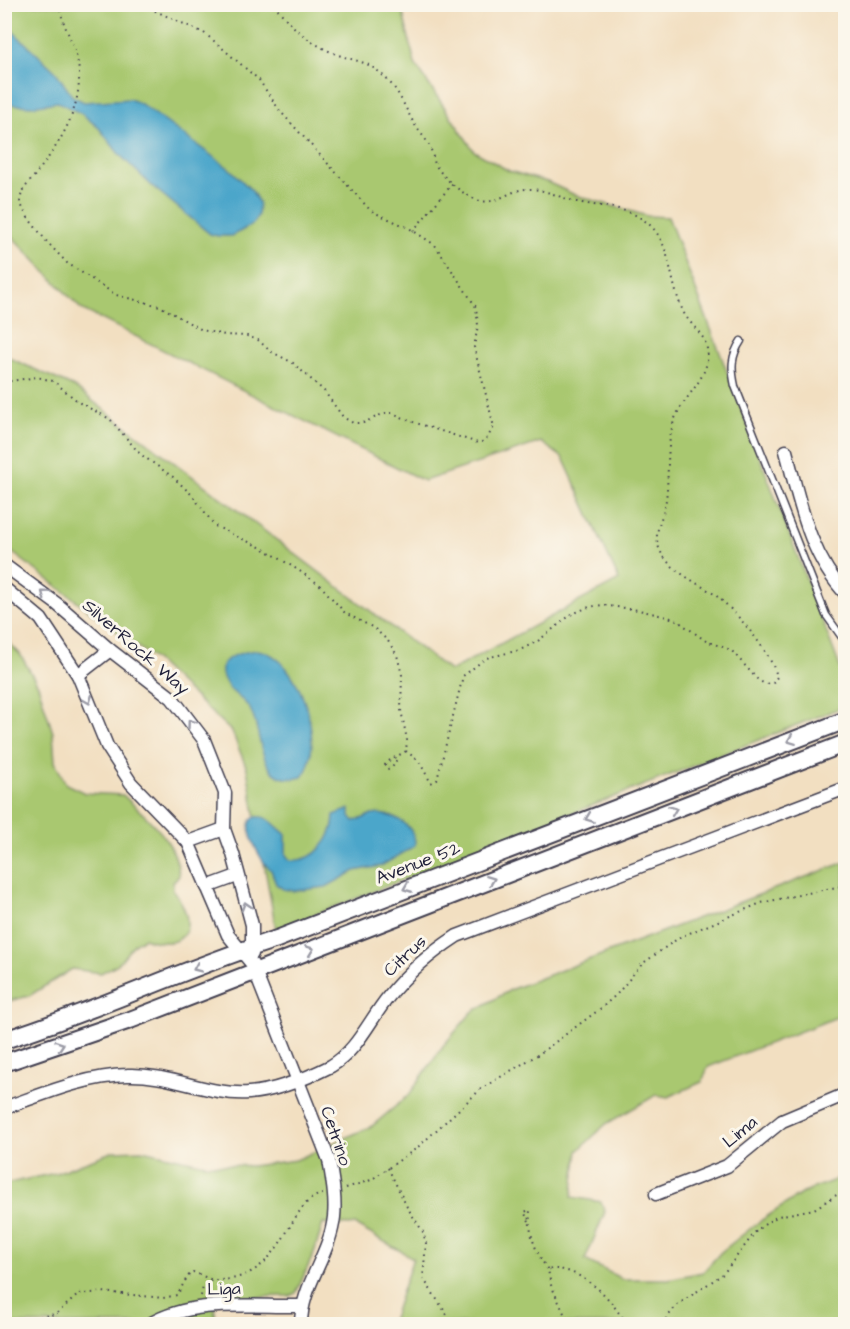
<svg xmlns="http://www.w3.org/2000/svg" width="850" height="1329" font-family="'Architects Daughter',sans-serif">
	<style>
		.green { fill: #a9c86f; stroke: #667555; stroke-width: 1.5 }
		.water { fill: #4ca6ca; stroke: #376482; stroke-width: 1.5 }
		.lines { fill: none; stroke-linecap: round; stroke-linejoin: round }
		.lane-casing { stroke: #413e4f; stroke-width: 9 }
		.street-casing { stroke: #413e4f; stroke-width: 15 }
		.secondary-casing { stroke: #413e4f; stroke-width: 20 }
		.path { stroke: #413e4f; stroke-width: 2; stroke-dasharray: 1.5 4.5; stroke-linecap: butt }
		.lane { stroke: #fff; stroke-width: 6 }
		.street { stroke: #fff; stroke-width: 12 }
		.secondary { stroke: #fff; stroke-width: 16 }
		.oneway { stroke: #9c9ca7 }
		.labels { text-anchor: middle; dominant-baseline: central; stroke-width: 6; stroke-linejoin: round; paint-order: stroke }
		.street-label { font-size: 18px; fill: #22223b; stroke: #fbf7ec }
	</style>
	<rect width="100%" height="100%" fill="#fbf7ec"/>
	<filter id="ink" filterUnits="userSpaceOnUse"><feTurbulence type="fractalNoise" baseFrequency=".0167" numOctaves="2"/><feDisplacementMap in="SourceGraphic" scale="12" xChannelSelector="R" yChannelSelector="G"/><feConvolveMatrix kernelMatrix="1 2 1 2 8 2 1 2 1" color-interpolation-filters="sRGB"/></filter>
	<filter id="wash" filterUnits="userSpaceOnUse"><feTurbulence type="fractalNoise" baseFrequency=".008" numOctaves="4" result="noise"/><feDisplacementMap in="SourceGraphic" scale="24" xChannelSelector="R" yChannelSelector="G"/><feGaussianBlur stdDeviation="1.35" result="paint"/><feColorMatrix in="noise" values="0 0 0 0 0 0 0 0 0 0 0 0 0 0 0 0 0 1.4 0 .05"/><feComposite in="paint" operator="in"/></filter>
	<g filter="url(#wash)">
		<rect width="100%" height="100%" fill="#f2dfc1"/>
		<g class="green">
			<path d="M5,5h396l14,59 59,87 35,20 38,11 28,13 72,21 21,1 177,463 -5,28 -564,222 -29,-161 -15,-37 -77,-72 -150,-113v-191l69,31 376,284 169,-91 -56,-122 -22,-16 -117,39 -343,-172 -76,-80z"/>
			<path d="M4,638l16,16 18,31 15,48 2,29 11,22 19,9 38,2c24,23 55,46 56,81l-6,6v8c26,33 16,64 -29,48l-9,5 -17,21 -17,9 -29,-4 -43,27 -24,6z"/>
			<path d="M845,862v152l-137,53 -6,15 -34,15 -12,-2 -50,29 -28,27 -6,46 29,5 4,10 -20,48 37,19h46l35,-7 18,-20 39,-31 44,-29 41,-16v148h-454l22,-66 -58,-33 -32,-1 -9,29 -18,40 -7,3 -75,2 2,26h-211l-1,-140 52,-11 58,-22 28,-1 63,14 46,2 45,-6 76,-34 37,-31 34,-49 29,-34 40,-23z"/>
		</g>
		<g class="water">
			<path d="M5,24l51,48 16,24 12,6 46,-3 11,5 89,65 22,22 7,12 -1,12 -5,9 -12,7 -10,5h-13l-8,-2 -59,-49 -32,-31 -20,-26 -17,-14 -24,-12 -27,4 -26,-2z"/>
			<path d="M258,650c43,6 69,98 44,127 -43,11 -39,-38 -50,-64 -4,-11 -15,-16 -22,-24 -22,-28 4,-36 28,-39z"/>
			<path d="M350,809v7l4,5c6,-1 10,-3 14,-5 20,-7 49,8 47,30l-34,20 -26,5 -29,16 -32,4 -11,-2 -7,-5 -5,-14c-10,-6 -37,-57 -9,-53 9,1 17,13 24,17v21l4,5c25,3 44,-22 44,-45z"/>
		</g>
	</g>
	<g filter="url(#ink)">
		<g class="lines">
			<g class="lane-casing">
				<path id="lane" d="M741,341c-10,15 -10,27 -6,45l91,229 20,28"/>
			</g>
			<g class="street-casing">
				<g id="street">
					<path d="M786,451c14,51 23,104 60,143"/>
					<path d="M4,565l53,39 53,46 62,48 32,42 21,53 -1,36 9,25 19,71v29"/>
					<path d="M4,588l37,31 37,56 29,71 24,37 57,59 40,93 24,29 77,196c3,19 7,38 5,57 -4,38 -33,69 -33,107"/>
					<path d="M78,675l32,-25"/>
					<path d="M188,842l36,-13"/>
					<path d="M207,887l30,-11"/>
					<path d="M4,1108c40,-14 81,-32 123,-33 42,-2 82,21 122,18 26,-2 58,-15 82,-27 26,-15 39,-47 58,-70 19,-24 42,-43 68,-60l389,-148"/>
					<path d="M656,1194l71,-28 55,-45 64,-27"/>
					<path d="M150,1324c43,-26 103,-17 151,-18"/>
				</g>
			</g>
			<g class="secondary-casing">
				<g id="secondary">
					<path d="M4,1040c93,-29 180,-72 273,-101l569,-219"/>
					<path d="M4,1063l126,-43 716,-277"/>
				</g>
			</g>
			<g class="path">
				<path d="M60,4c1,21 13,35 17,54 11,51 -24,96 -55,133l-2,11 6,13 21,27 20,21 49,32 44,11 42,24 23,5 22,1 11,4 12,11 23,12 31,28 19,26 10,6h10l22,-10h8l17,8 68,22 7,-2 9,-14 -20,-80 4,-22 -2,-18 -41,-62 -26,-17 -38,-17 -91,-100 -21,-31 -45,-39 -10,-8 -64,-29"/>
				<path d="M274,4c14,19 31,36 53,46 30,15 39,5 65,35 10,12 16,30 25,43 4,6 9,11 12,17 3,6 4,13 6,19 7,13 28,31 42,36 19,7 33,-12 52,-11 18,0 35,11 53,14 14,3 27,3 40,7 54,16 42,60 61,101 6,14 22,22 24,38 5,28 -25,48 -33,72 -9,27 -4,58 -9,85 -3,13 -11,26 -7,39 7,24 37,36 56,49 20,15 58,59 63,83l-4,6 -8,1 -7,-4 -27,-30 -25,-9 -31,-22 -36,-9 -37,-5 -13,2 -17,7 -34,27 -18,9 -34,8 -23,18 -26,104 -6,3 -12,-22 -13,-10"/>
				<path d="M413,231l40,-48"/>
				<path d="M4,382l33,-5 16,4 27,22 30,16 30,35 33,23 19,18 23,31 51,24 32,20 22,15 25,28 29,15 14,13 9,14 5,20 -1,35 6,30 -1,11c-7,5 -17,8 -21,14l2,4 5,-1 5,-9"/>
				<path d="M388,1168l19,39 16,25 3,11 -3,35 30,46"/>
				<path d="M346,1188l25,-8 46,-32 65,-60 57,-34 61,-45 17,-15 25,-30 38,-27 81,-34 85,-18"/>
				<path d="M529,1221l-5,-9 6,-2c-2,23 5,41 18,60"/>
				<path d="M201,1296l2,-9 9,-7"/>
				<path d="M4,1323l52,-9 23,-20 23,-2 61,6 14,-3 11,-19 5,-4c7,2 16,8 22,8 72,2 71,-81 108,-86"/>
				<path d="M569,1324l-18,-39 -3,-15c19,-6 49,15 61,30 8,9 11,17 21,24"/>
				<path d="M662,1324l15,-19 46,-31 34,-44 11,-8 10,-6 36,-7 32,-20"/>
			</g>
			<use href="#lane" class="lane"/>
			<use href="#street" class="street"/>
			<use href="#secondary" class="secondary"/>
		</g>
		<defs><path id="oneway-chevron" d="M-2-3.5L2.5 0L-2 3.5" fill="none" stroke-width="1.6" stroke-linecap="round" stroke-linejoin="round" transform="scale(1.5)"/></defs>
		<g class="oneway">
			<use href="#oneway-chevron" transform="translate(45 594) rotate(-143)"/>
			<use href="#oneway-chevron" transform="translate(88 700) rotate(68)"/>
			<use href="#oneway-chevron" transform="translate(191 723) rotate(-126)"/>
			<use href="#oneway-chevron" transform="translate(791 740) rotate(159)"/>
			<use href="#oneway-chevron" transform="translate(673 810) rotate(-21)"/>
			<use href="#oneway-chevron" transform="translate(589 818) rotate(159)"/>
			<use href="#oneway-chevron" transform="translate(491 880) rotate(-21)"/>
			<use href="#oneway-chevron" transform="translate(407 888) rotate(158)"/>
			<use href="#oneway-chevron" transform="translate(246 906) rotate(-107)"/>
			<use href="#oneway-chevron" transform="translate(310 950) rotate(-21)"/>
			<use href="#oneway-chevron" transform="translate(197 968) rotate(157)"/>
			<use href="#oneway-chevron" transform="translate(60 1045) rotate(-19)"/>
		</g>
	</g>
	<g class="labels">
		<g class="street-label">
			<text transform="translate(136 647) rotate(41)">SilverRock Way</text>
			<text transform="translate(418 863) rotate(-21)">Avenue 52</text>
			<text transform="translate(405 956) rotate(-43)">Citrus</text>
			<text transform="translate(740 1132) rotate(-40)">Lima</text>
			<text transform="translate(336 1136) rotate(71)">Cetrino</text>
			<text transform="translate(224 1289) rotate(-2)">Liga</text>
		</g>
	</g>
	<rect width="850" height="1329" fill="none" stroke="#fbf7ec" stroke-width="24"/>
</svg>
